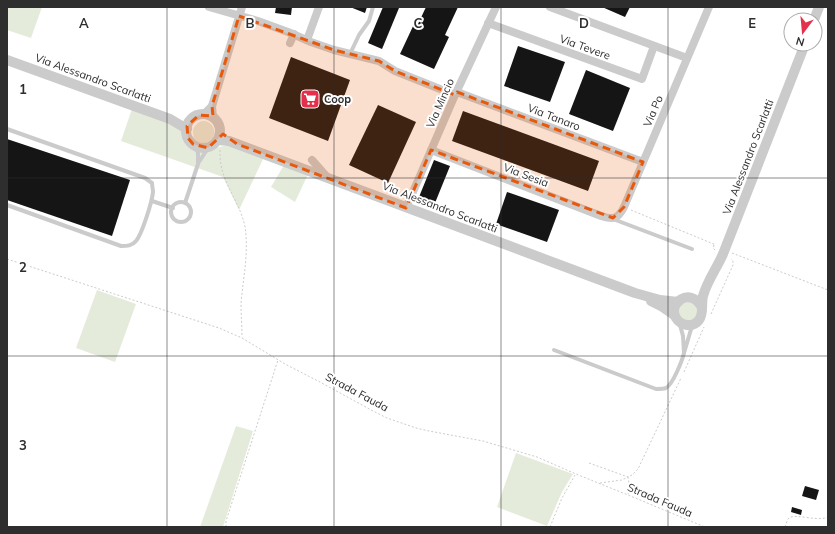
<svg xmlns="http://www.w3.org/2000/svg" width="835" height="534" font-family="Mulish,sans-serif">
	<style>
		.green { fill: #e5ebdb }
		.building { fill: #151515 }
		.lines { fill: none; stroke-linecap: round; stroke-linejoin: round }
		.path { stroke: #cbcbcb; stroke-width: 1; stroke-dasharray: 2 2; stroke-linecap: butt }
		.service { stroke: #cbcbcb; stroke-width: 4 }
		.minor { stroke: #cbcbcb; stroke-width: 8 }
		.tertiary { stroke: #cbcbcb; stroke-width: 10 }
		.marked { fill: #e8590c; fill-opacity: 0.2; stroke: #e8590c; stroke-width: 3; stroke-dasharray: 8 5; stroke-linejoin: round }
		.grid { fill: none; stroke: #2e2e2e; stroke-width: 1; stroke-opacity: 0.55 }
		.labels { text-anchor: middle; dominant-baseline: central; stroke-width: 4; stroke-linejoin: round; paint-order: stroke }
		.street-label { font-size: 11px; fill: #2e2e2e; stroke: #fff }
		.poi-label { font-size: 11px; font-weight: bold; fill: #2e2e2e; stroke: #fff; text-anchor: start }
		.grid-label { font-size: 13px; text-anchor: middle; font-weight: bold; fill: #2e2e2e; stroke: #fff; stroke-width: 4; stroke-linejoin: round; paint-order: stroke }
	</style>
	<rect width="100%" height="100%" fill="#fff"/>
	<g class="green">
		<path d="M7,7h35l-11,31 -24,-8z"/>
		<path d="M134,103l60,34c-1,-4 -2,-8 2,-12 11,-13 30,10 9,18l10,5 13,-3 36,12 -25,53 -16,-33 -102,-36z"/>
		<path d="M287,160l23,10 -15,32 -24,-15z"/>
		<path d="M97,290l39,14 -21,58 -39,-14z"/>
		<path d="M686,300l12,6 -2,14 -14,1 -5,-14z"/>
		<path d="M236,426l17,5 -30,96h-23z"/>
		<path d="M516,453l57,21 -11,18 -15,34 -50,-19z"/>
	</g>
	<g class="building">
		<path d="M276,7h16l-1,8 -16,-2z"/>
		<path d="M350,7h17l-2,6z"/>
		<path d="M383,7h13l3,1 -17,41 -14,-6z"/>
		<path d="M426,7h32l-13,28 4,2 -15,32 -34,-15 15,-32 3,2z"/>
		<path d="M602,7h28l-5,10z"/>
		<path d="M518,46l47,16 -15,40 -46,-16z"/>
		<path d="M291,57l59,23 -22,61 -59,-23z"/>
		<path d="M586,70l44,18 -17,43 -44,-17z"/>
		<path d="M378,105l38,17 -28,61 -39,-18z"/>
		<path d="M463,111l136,50 -11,30 -136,-50z"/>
		<path d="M7,139l123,41 -18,56 -105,-36z"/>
		<path d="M434,160l16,6 -15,37 -16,-6z"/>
		<path d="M507,192l52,18 -12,32 -51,-18z"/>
		<path d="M805,486l14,4 -3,10 -14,-4z"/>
		<path d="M792,507l10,3 -1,5 -10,-3z"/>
	</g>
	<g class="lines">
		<g class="path">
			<path d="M220,150c0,5 0,10 1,15 4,22 20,40 24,62 4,26 -2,51 -4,77 0,11 1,22 1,33"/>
			<path d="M631,210l85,35"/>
			<path d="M714,245l-1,3 2,2"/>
			<path d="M732,253l96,37"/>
			<path d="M7,259l212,69 23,10 43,26 33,17 55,30 14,7 29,10 13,3 54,10 54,16 39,17 52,21 77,32"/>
			<path d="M711,314l22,-49v-4l-2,-2"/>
			<path d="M684,372l20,-45"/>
			<path d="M589,463l39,14"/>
			<path d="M600,483l22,-3 6,-3"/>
			<path d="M628,494l2,-5 -2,-12 4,-2 6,-6 43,-91"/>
			<path d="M226,527v-6l52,-161"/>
			<path d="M550,527l12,-29 13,-23"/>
			<path d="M785,527c1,-3 2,-7 4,-9 6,-5 29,4 39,-1"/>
		</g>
		<g class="service">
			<path d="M350,54l9,-19 10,-14 4,-14"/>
			<path d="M7,129l138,49 7,5c0,3 1,6 1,9 -1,10 -11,42 -17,49 -4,5 -9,5 -15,5l-114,-41"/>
			<path d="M199,162l9,-14"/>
			<path d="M152,201l21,7"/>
			<circle cx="181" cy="212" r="10"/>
			<path d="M185,203l13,-39v-11l-2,-6"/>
			<path d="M613,219l79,30"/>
			<path d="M680,325l3,11 1,17 8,-27"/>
			<path d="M554,350l102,39c3,0 7,0 10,-1 7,-4 16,-27 18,-35"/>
		</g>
		<g class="minor">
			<path d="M209,7l49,14 30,11 23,10 23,8 45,11 16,10 60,24"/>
			<path d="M550,7l137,51"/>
			<path d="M488,23l154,56 12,-33"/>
			<path d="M307,40l12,-33"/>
			<path d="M290,43l4,-9"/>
			<path d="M457,92l186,70"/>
			<path d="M204,114l8,-8"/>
			<path d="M213,118l-1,-12 30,-99"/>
			<path d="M431,150l170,66c13,4 17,3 23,-9l85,-200"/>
			<path d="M312,160l15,17"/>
			<path d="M406,208l49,-113 41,-88"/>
		</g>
		<g class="tertiary">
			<path d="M814,20l5,-13"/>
			<path d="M7,60l163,59 17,10"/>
			<circle cx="203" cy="131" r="17"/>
			<path d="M218,140l11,1 8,3 398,149 25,7 18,2"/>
			<path d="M651,301l10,5 13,9"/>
			<path d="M701,306c-11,-19 -34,-3 -25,12 5,8 17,10 23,2 5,-6 2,-16 4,-24 4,-15 14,-28 20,-42l82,-210"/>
		</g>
	</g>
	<path class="marked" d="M239,16l95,34 45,11 16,10 60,24 2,-3 186,70 -19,45 -11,11 -182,-68 -25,58 -169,-64 -14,-10 -15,14 -15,-4 -5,-6 -1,-12 12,-11 14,1 -1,-10z"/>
	<path class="grid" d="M167,7v520M334,7v520M501,7v520M668,7v520M7,178h821M7,356h821"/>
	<defs>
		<g id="supermarket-square" transform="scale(1)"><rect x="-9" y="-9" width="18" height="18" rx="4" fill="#e4304b" stroke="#fff"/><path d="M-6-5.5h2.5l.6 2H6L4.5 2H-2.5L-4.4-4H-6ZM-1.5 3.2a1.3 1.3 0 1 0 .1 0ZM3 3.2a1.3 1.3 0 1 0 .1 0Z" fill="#fff"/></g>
	</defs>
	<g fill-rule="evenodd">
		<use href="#supermarket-square" x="310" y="99"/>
	</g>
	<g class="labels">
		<g class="street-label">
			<text transform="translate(585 47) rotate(20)">Via Tevere</text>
			<text transform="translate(93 78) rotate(20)">Via Alessandro Scarlatti</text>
			<text transform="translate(440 103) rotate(-66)">Via Mincio</text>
			<text transform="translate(653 111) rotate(-67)">Via Po</text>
			<text transform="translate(554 117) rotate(21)">Via Tanaro</text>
			<text transform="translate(748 157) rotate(-69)">Via Alessandro Scarlatti</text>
			<text transform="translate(526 175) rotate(21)">Via Sesia</text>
			<text transform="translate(440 207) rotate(21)">Via Alessandro Scarlatti</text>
			<text transform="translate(357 392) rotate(28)">Strada Fauda</text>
			<text transform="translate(660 500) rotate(23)">Strada Fauda</text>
		</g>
		<g class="poi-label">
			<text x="324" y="99">Coop</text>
		</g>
	</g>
	<g class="grid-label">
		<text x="84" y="28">A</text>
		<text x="250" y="28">B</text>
		<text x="418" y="28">C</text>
		<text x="584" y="28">D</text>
		<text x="752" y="28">E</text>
		<text x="23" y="94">1</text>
		<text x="23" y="272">2</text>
		<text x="23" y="450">3</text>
	</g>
	<rect width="835" height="534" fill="none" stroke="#2e2e2e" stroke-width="16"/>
	<g transform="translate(803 32) rotate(196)"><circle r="19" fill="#ffffff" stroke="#ababab"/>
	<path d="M0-3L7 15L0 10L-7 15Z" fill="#e4304b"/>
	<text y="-6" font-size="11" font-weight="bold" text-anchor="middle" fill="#2e2e2e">N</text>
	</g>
</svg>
